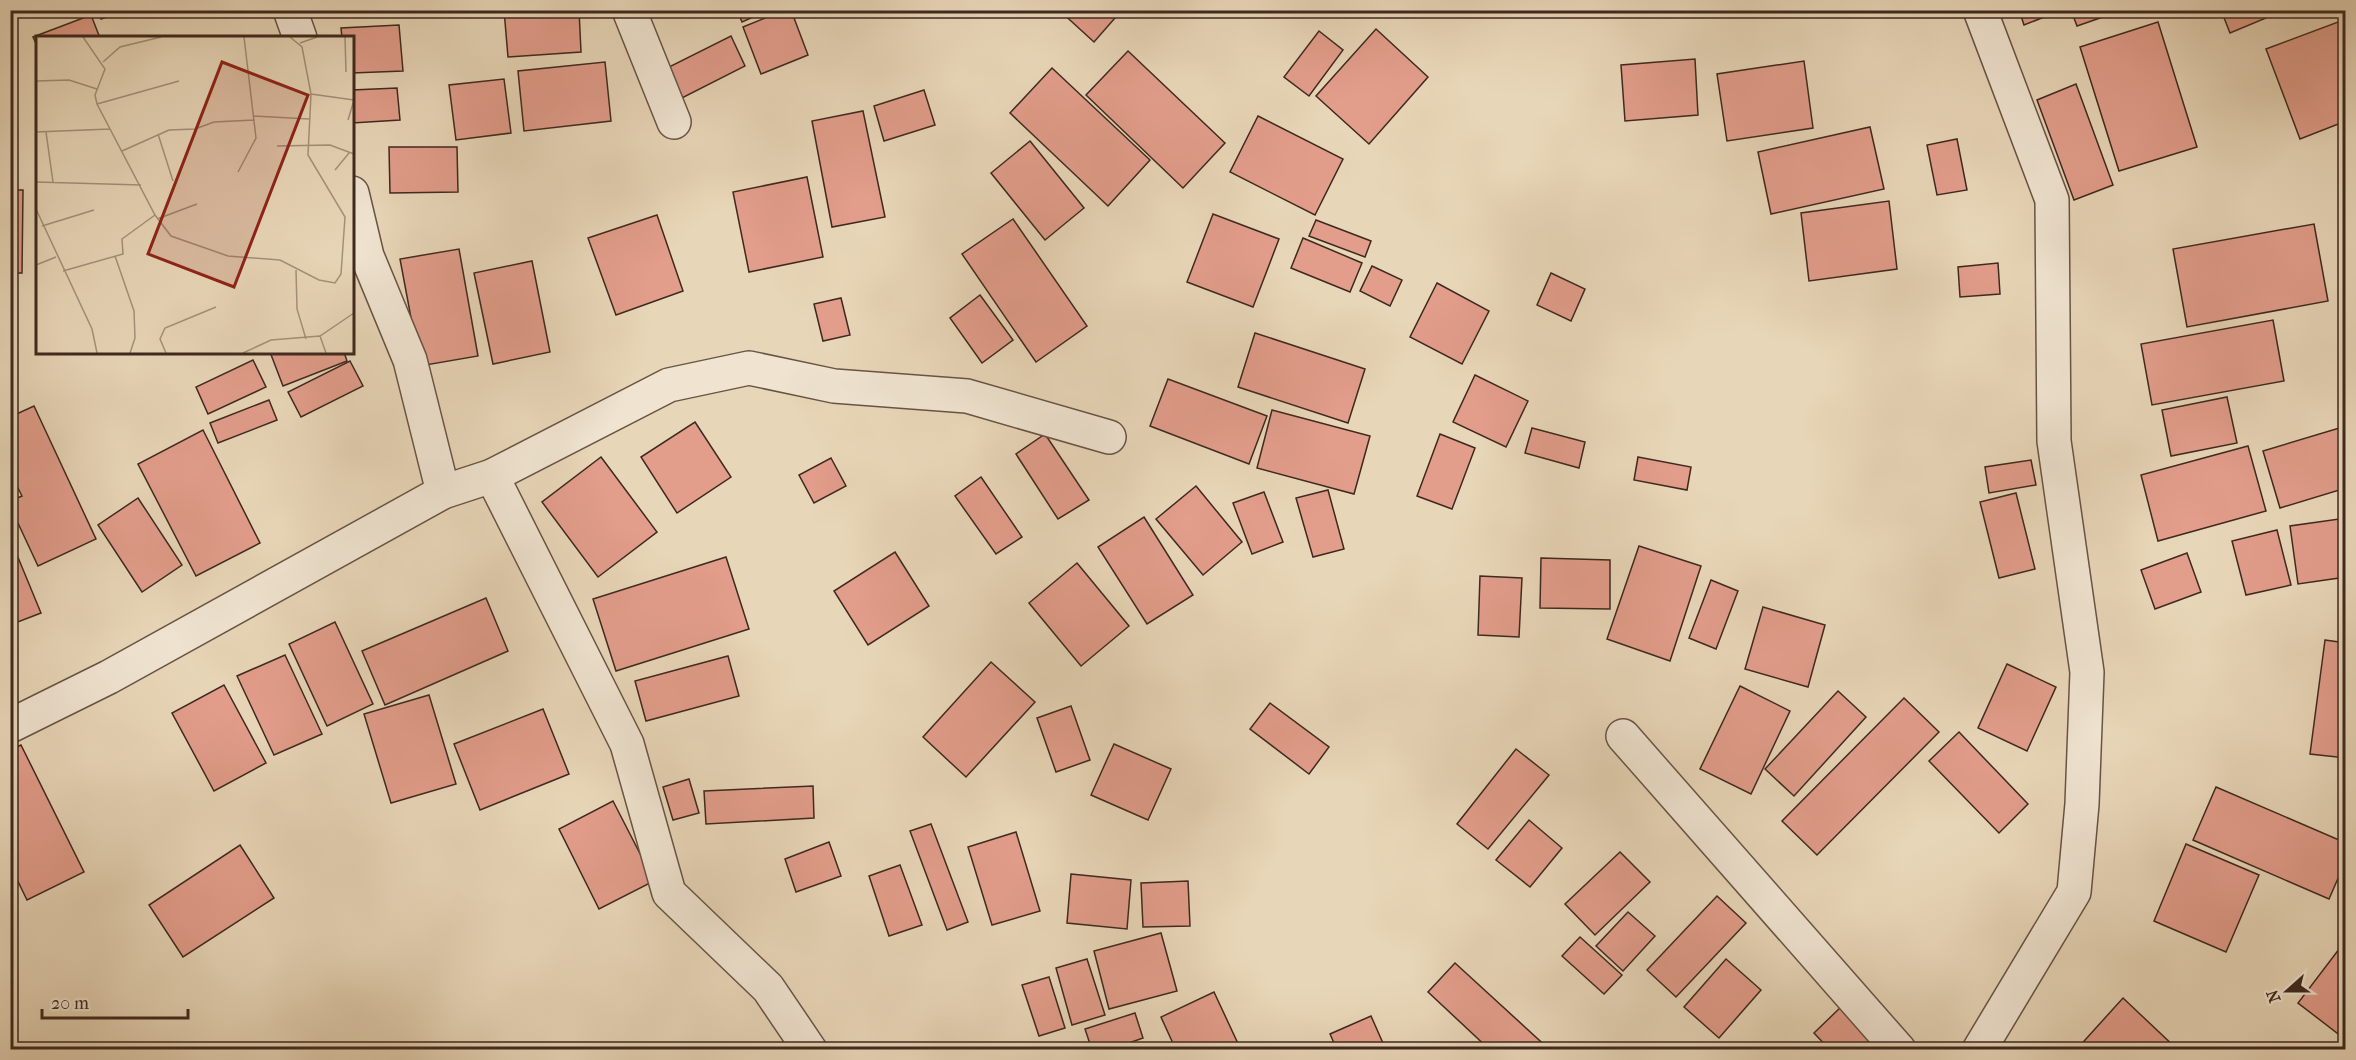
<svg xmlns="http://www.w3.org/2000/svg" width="2356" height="1060" font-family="'IM FELL French Canon',serif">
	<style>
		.building { fill: #e29d8b; stroke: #3e291f; stroke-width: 1.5 }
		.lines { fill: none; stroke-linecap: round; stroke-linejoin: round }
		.minor-casing { stroke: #685445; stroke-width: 36 }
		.minor { stroke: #f0e4d1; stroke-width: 33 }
		.inset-road { fill: none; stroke: #a4917b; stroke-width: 1.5 }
		.view { fill: #8f2418; fill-opacity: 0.15; stroke: #8f2418; stroke-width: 3 }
		.inset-edge { fill: none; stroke: #3e291f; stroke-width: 3 }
	</style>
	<rect width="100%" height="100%" fill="#e8d6b8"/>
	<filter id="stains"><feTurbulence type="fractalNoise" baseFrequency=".00333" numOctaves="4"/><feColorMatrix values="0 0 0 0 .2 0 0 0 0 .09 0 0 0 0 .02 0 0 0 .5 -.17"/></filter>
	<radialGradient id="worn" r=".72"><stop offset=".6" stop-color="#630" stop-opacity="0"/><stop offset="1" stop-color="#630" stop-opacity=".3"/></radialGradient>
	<g class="building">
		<path d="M98,10h31l-28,9z"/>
		<path d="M504,10h75l2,42 -73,5z"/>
		<path d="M737,10h32l-27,12z"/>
		<path d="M785,10h6l17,45 -47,19 -18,-47z"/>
		<path d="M1059,10h63l-28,32z"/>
		<path d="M2019,10h43l-38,15z"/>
		<path d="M2071,10h52l-46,16z"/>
		<path d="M2221,10h64l-55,23z"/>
		<path d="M91,15l9,23h-62v10l-5,-11z"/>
		<path d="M2346,19v102l-46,18 -34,-90z"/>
		<path d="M2158,22l39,125 -78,24 -39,-124z"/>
		<path d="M399,25l4,46 -51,2v-35h-10l-1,-10z"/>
		<path d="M1376,29l52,48 -59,67 -53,-48z"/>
		<path d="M1319,31l24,19 -34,46 -25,-19z"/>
		<path d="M731,36l14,30 -69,35 -15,-30z"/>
		<path d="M1128,51l97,92 -42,45 -97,-93z"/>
		<path d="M1695,59l3,56 -73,6 -4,-56z"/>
		<path d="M1804,61l9,67 -86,13 -10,-67z"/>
		<path d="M605,62l6,59 -87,10 -6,-60z"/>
		<path d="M1052,68l98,92 -42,46 -98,-93z"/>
		<path d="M504,79l7,54 -55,7 -7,-55z"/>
		<path d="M2076,84l37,101 -39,15 -37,-100z"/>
		<path d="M397,88l3,32 -48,3v-33z"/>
		<path d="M924,90l11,35 -51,16 -10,-35z"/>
		<path d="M863,111l22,106 -53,10 -20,-106z"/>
		<path d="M1258,116l85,43 -28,56 -85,-43z"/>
		<path d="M1870,127l14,62 -113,25 -13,-62z"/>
		<path d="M1957,139l10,51 -30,5 -10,-50z"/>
		<path d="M1030,141l54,67 -39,32 -54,-67z"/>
		<path d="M389,147h68l1,45 -68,1z"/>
		<path d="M807,177l16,80 -74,15 -16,-80z"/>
		<path d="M10,190h13l-1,83h-12z"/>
		<path d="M1889,201l8,68 -88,12 -8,-68z"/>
		<path d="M1213,214l66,25 -26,68 -66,-25z"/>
		<path d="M657,215l26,76 -67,24 -28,-77z"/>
		<path d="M1013,219l74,107 -51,36 -74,-108z"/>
		<path d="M1316,220l55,21 -6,16 -56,-21z"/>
		<path d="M2314,224l14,77 -141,26 -14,-78z"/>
		<path d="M1303,238l59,25 -12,29 -59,-24z"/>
		<path d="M459,249l19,107 -58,10 -20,-107z"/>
		<path d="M532,261l18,91 -57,12 -19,-91z"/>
		<path d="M1998,263l2,31 -40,3 -2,-30z"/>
		<path d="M1372,266l30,14 -12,26 -30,-15z"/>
		<path d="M1551,273l34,16 -14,32 -34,-16z"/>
		<path d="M1437,283l52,28 -27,53 -52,-27z"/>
		<path d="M980,295l33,45 -31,23 -32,-45z"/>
		<path d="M841,298l9,37 -27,6 -9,-37z"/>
		<path d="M2273,320l11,61 -132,24 -11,-61z"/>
		<path d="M1255,333l110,36 -17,54 -110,-36z"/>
		<path d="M270,352h74l3,9 -64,25z"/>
		<path d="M253,360l13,27 -58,27 -12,-27z"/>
		<path d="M350,361l13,25 -62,31 -13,-25z"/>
		<path d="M1475,375l53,26 -22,46 -53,-25z"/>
		<path d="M1168,379l99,37 -18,48 -99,-38z"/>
		<path d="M2227,397l10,46 -66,13 -9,-46z"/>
		<path d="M269,400l8,20 -59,23 -8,-20z"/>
		<path d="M34,406l62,133 -58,27 -28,-60v-5l12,-5 -12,-24v-55z"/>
		<path d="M1272,410l98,26 -16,58 -97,-26z"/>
		<path d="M695,422l36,55 -54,36 -36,-56z"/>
		<path d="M2346,426v62l-66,20 -17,-57z"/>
		<path d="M1532,428l53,14 -6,26 -54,-15z"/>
		<path d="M203,430l57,113 -64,33 -58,-112z"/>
		<path d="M1045,434l44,66 -31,19 -42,-65z"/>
		<path d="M1440,434l35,14 -23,61 -35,-13z"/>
		<path d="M2248,446l18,65 -108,30 -17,-66z"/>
		<path d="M601,457l56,75 -59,45 -56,-75z"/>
		<path d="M1638,457l53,10 -4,23 -53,-10z"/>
		<path d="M831,458l15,28 -32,17 -15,-28z"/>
		<path d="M2031,460l5,25 -47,8 -4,-26z"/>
		<path d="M981,477l41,60 -26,17 -41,-58z"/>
		<path d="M1196,486l46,56 -39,33 -47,-56z"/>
		<path d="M1328,490l16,59 -31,8 -17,-59z"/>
		<path d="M1264,492l19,50 -31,12 -19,-51z"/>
		<path d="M2016,493l19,76 -36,9 -19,-76z"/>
		<path d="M138,498l44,67 -40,27 -44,-67z"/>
		<path d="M1144,517l49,78 -46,29 -49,-77z"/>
		<path d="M2346,518v59l-48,7 -8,-58z"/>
		<path d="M2277,530l14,55 -45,10 -14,-54z"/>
		<path d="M10,538l31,75 -31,12z"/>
		<path d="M1639,546l62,20 -31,95 -63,-22z"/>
		<path d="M895,552l34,54 -61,39 -34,-54z"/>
		<path d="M2187,553l14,39 -46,17 -14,-39z"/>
		<path d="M726,557l23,72 -133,42 -23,-72z"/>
		<path d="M1541,558l69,2v49l-70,-1z"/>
		<path d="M1077,563l52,63 -48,40 -52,-63z"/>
		<path d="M1480,576l42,2 -3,59 -41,-2z"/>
		<path d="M1711,580l27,11 -22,58 -27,-11z"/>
		<path d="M486,598l22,53 -123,54 -23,-54z"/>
		<path d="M1763,607l62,18 -17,62 -63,-18z"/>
		<path d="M335,622l38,82 -46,22 -38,-82z"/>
		<path d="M2325,640l21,3v115l-36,-4z"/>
		<path d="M285,655l37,79 -48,21 -37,-79z"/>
		<path d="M728,656l11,40 -93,25 -11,-40z"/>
		<path d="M991,662l44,40 -69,75 -43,-40z"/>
		<path d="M2007,664l49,23 -29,64 -49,-23z"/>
		<path d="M224,685l42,78 -52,28 -42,-78z"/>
		<path d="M1740,686l50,25 -39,83 -51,-25z"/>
		<path d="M1838,691l28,26 -72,79 -29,-27z"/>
		<path d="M429,695l27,89 -65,19 -27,-89z"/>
		<path d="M1904,698l35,34 -122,123 -35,-34z"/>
		<path d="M1270,703l59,44 -20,27 -59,-45z"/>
		<path d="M1071,706l19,54 -34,12 -19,-54z"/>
		<path d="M543,709l26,65 -89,36 -26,-66z"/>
		<path d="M1959,732l69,72 -29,29 -70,-72z"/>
		<path d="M1114,744l57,25 -23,51 -57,-25z"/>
		<path d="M21,745l63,127 -57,28 -17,-35v-115z"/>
		<path d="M1516,749l33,26 -61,74 -31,-25z"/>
		<path d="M689,779l10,34 -26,7 -10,-33z"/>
		<path d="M813,786l1,32 -108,6 -2,-33z"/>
		<path d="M2216,787l130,56v17l-17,39 -136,-59z"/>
		<path d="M613,801l41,80 -55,28 -40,-80z"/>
		<path d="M1529,820l33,28 -32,39 -34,-27z"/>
		<path d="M931,824l37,98 -21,8 -37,-99z"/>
		<path d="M1016,832l24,79 -48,14 -24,-78z"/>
		<path d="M829,842l12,34 -45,16 -11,-33z"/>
		<path d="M2186,844l73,31 -33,77 -72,-31z"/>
		<path d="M240,845l34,53 -91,59 -34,-52z"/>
		<path d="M1620,852l30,30 -55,53 -30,-31z"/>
		<path d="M900,865l22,60 -33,11 -20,-60z"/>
		<path d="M1071,874l60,6 -4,49 -60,-6z"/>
		<path d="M1188,881l2,45 -47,1 -2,-44z"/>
		<path d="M1717,896l29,27 -70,74 -29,-27z"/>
		<path d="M1628,912l27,24 -32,35 -27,-25z"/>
		<path d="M1161,933l16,58 -68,18 -15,-58z"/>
		<path d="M1580,937l42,38 -18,19 -42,-38z"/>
		<path d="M2346,940v100l-48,-37z"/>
		<path d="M1087,959l18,56 -33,10 -16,-57z"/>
		<path d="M1726,959l35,31 -42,48 -35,-31z"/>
		<path d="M1455,963l95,87h-60l-62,-58z"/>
		<path d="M1049,977l16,51 -26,8 -17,-51z"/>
		<path d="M1214,992l27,58h-65l-15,-33z"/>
		<path d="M2123,998l55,52h-102z"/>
		<path d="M1843,1005l45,45h-58l-16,-17z"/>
		<path d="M1135,1013l8,25 -34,12h-17l-7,-21z"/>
		<path d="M1371,1016l15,34h-49l-7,-16z"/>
		<path d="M1317,1043l2,7h-20z"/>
	</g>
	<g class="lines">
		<g class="minor-casing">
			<g id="minor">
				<path d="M290,10l10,28"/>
				<path d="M629,10l45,112"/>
				<path d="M352,193l15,63 43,104 33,132"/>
				<path d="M492,476l135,268 42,149 99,95 42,62"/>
				<path d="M10,726l99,-49 334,-185 49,-16 177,-91 80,-17 85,18 133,10 142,41"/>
				<path d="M1623,736l276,314"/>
				<path d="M1979,1050l95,-158 8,-88 5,-132 -33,-231 -2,-241 -72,-190"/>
			</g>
		</g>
		<use href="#minor" class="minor"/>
	</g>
	<g transform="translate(36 36)">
		<rect width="318" height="318" fill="#e8d6b8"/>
		<path class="inset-road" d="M47,1l22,32 -10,26 2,9 58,111 16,21 57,20 52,4 39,20 16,3 6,-9 4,-57 -37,-62 3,-61 -9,-47 -12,-10M309,1l1,35M264,7l17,-6M67,26l17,-15 41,-10M0,45l33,-1 28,9M275,58l43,6M61,68l82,-23M218,80l55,3M312,84l6,-20M0,96l74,-3M10,96l7,50M122,98l15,47M241,110l53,-1 24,9M86,115l47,-21 26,-1 19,-7 40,-2M299,134l14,-17M202,136l18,-34 -12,-101M0,146l105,3M0,173l56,120 5,24M121,183l40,-15M6,190l52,-16M79,220l19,55 1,27 -5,15M0,229l20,-8M260,234l1,39 9,30M27,235l60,-17 -1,-15 33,-24M284,300l6,17M130,317l-6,-14 5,-11 51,-21M207,317l28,-13 49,-4 34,-23"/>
		<path class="view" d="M186,26l86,33 -74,192 -86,-33z"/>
		<rect width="318" height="318" class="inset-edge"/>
	</g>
	<rect width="2356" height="1060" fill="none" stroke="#e8d6b8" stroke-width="36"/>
	<rect x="12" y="12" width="2332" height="1036" fill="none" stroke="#3e291f" stroke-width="3"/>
	<rect x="18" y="18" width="2320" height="1024" fill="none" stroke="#3e291f" stroke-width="1.5"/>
	<g transform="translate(2287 991) rotate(249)" stroke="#f0e4d1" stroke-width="4.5" paint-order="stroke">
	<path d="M0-4.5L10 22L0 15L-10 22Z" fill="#3e291f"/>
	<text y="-9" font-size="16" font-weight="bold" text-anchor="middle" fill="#3e291f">N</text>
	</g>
	<path d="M42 1009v9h146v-9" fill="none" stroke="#3e291f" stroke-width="3"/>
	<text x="51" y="1009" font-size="18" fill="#3e291f" stroke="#f0e4d1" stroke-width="4.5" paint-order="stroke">20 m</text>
	<rect width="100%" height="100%" filter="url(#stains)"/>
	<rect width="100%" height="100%" fill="url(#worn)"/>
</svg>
